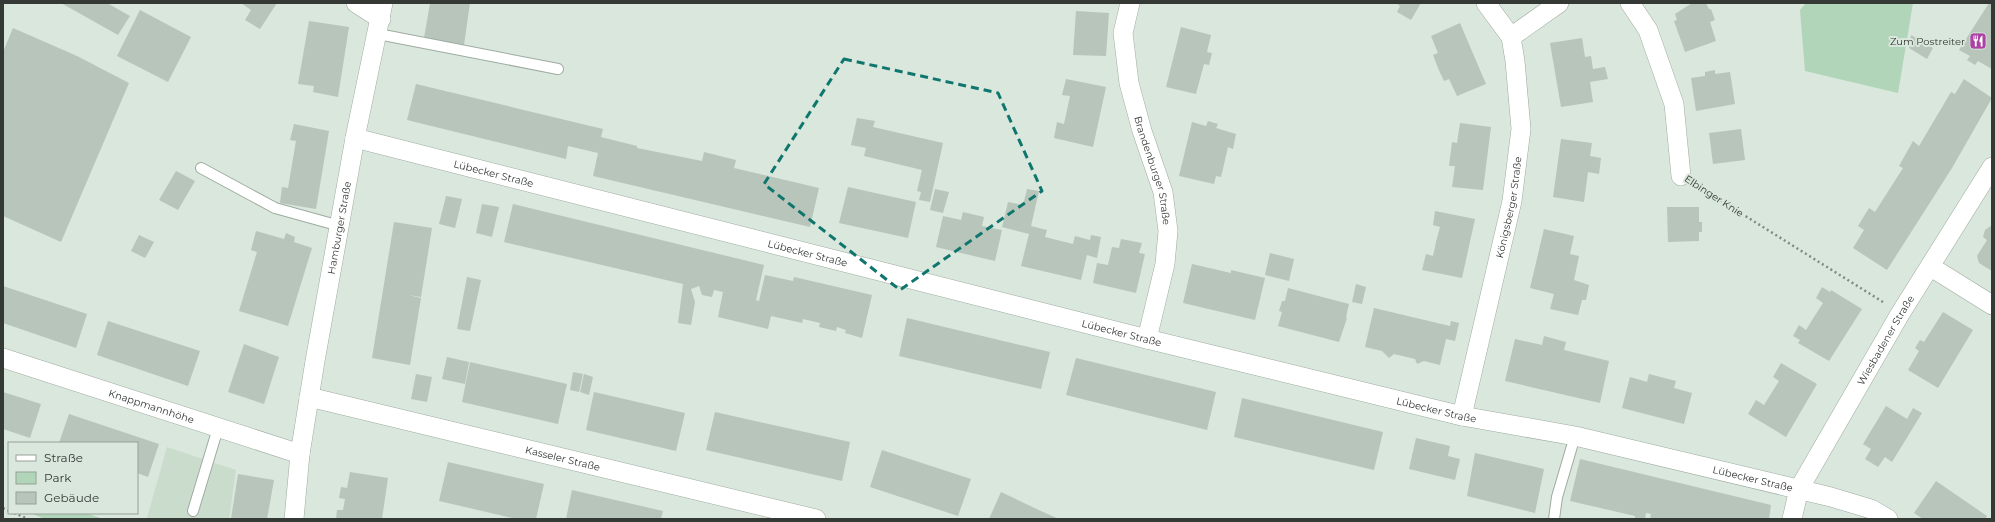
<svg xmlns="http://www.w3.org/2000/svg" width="1995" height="522" font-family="Montserrat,sans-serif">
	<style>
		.built { fill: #caddcd }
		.green { fill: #b1d5b8 }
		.building { fill: #b8c5ba }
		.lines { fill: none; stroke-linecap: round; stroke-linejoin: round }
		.service-casing { stroke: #9faba1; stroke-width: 12 }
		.minor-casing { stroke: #9faba1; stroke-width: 20 }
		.path { stroke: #818a83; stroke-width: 2.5; stroke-dasharray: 2 3; stroke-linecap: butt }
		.service { stroke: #fff; stroke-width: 10 }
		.minor { stroke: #fff; stroke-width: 19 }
		.marked { fill: none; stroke: #0f766e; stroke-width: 3; stroke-dasharray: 8 5; stroke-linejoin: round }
		.labels { text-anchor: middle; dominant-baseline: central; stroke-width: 4; stroke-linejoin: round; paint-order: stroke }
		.poi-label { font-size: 10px; fill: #343935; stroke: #d9e7dc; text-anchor: end }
		.street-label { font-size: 10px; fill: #343935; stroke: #d9e7dc }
	</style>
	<rect width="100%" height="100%" fill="#d9e7dc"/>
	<path class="built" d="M167,447l69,23 -7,49 -82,-1z"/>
	<g class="green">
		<path d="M1806,3h107l-15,90 -93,-22 -5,-61z"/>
		<path d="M30,513h56l17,6h-58z"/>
	</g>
	<g class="building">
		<path d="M61,3h46l23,13 -12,19z"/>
		<path d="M241,3h36l-17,26 -15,-9 6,-10z"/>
		<path d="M430,3h40l-6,42 -40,-7z"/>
		<path d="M1396,3h25l-10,17 -14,-8 3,-6z"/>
		<path d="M1692,3h14l3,6h2l4,11 -5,2 6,19 -31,11 -11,-31 3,-1 -2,-6z"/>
		<path d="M1989,3h3v66l-14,-8 -3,4 -8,-5 3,-4 -11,-6z"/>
		<path d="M140,10l51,27 -23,45 -51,-26z"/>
		<path d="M1076,11l33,2 -3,43 -33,-1z"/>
		<path d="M309,21l40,6 -11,70 -25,-5 1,-6 -16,-2z"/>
		<path d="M1460,23l26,61 -29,12 -8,-17 -5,2 -6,-13 -5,-13 5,-2 -7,-17z"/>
		<path d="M1181,27l30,8 -4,17 5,1 -3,12 -5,-1 -8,30 -30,-7z"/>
		<path d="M13,28l64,28 52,27 -68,159 -58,-26v-164z"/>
		<path d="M1911,35l22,13 -6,11 -18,-11z"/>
		<path d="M1582,38l3,19 6,-1 2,13 12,-2 3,12 -18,3 3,20 -32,5 -11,-64z"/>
		<path d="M1715,70v4l15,-2 5,32 -39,7 -5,-33 14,-2v-4z"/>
		<path d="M1066,79l40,8 -13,60 -39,-9 3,-16 7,2 6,-28 -8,-1z"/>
		<path d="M1964,79l28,19 -40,70 -65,102 -34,-22 11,-18 -6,-4 11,-18 6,4 28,-44 -4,-2 14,-25 6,5 32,-54 4,2z"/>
		<path d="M416,84l187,45 -2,8 36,9v2l65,13 2,-9 32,8 -2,8 85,20 -9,39 -217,-51 7,-32 -2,9 -30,-7 -2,13 -159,-39z"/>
		<path d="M857,118l18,3 -2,6 70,16 -13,59 -11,-2 2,-8 -4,-1 5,-21 -58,-14 2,-8 -15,-3z"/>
		<path d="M1208,121l10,3 -2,4 20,6 -3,15 -5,-2 -7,30 -5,-1 -2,8 -35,-8 13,-54 14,4z"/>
		<path d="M1460,123l31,4 -8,63 -31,-3 3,-21h-6l3,-24 5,1z"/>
		<path d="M294,124l35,7 -13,78 -36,-6 2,-16 6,1 8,-47 -6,-1z"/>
		<path d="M1741,129l4,31 -32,4 -4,-31z"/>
		<path d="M1561,139l31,4 -2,13 11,2 -2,16 -11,-2 -4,30 -31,-5z"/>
		<path d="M176,171l19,10 -17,29 -19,-10z"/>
		<path d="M848,187l68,15 -8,36 -69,-15z"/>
		<path d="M935,189l14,3 -6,21 -13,-3z"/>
		<path d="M1027,189l12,2 -8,35 16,4 -2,7 28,7 2,-8 15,4 1,-5 10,2 -4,21 -10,-3 -6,25 -60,-14 8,-32 -27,-7 6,-25 15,3z"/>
		<path d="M446,196l16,3 -7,29 -16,-4z"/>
		<path d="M482,204l17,3 -7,30 -16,-4z"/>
		<path d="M513,204l251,61 -8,35 3,1 6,-26 28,6 1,-4 78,18 -10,43 -17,-5 1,-3 -9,-3 -1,4 -17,-4 1,-4 -17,-4 -1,4 -31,-7 -3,13 -50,-12 5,-25 -9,-2 -2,7 -10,-2 -3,-9 -8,3 4,13 -4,23 -13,-2 5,-39 -179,-42z"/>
		<path d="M1667,207h32v15h3v10h-3v9l-31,1z"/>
		<path d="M1435,211l40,8 -13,59 -40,-8 4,-16 7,2 3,-14 4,-15 -7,-2z"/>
		<path d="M963,212l21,5 -2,9 20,4 -7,31 -59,-14 7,-31 18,4z"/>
		<path d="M394,222l38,6 -11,69 -13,-2 13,3 -11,67 -38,-7z"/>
		<path d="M1992,225v46l-13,-8 -2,-7 10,-16 -4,-3 2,-7z"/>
		<path d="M1544,229l30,7 -4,18 9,2 -5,24 15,5 -3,15h-4l-4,15 -28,-6 4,-15 -24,-6z"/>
		<path d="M256,231l28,8 2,-6 9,4 -1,5 18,6 -24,78 -49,-15 18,-59 -6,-2z"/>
		<path d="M139,235l15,7 -9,16 -14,-7z"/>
		<path d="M1121,239l21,4 -3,10 6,1 -9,39 -43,-10 4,-20 11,2 4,-18 7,1z"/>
		<path d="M1270,253l24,6 -5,22 -24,-6z"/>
		<path d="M1192,264l39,9v-3l34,8 -10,42 -72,-17z"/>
		<path d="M467,277l14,3 -11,51 -13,-2z"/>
		<path d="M1356,284l10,3 -4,17 -10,-2z"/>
		<path d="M3,286l84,28 -11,34 -73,-25z"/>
		<path d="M1822,287l8,5 1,-2 31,19 -33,52 -31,-18 2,-3 -7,-4 6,-11 7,5 8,-13 9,-14 -7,-5z"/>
		<path d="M1288,288l61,16 -3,13 1,1 -8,24 -61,-16 4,-14 -3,-1 3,-10h3z"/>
		<path d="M1374,308l76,18 1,-5 8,2 -4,18 -9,-2 -6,26 -16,-4 -7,3 -2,-5 -21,-5 -5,4 -7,-7 -17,-4z"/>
		<path d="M1943,312l30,18 -35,58 -30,-18 11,-19 -4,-3 5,-8 4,2z"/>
		<path d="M907,318l143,34 -9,37 -142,-33z"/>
		<path d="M108,321l92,30 -12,35 -91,-31z"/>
		<path d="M1544,336l22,6 -2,8 45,11 -9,42 -95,-22 10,-42 27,6z"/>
		<path d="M244,344l35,13 -15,47 -36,-12z"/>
		<path d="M447,357l22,5 -4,22 -23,-5z"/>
		<path d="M1076,358l140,34 -9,38 -141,-35z"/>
		<path d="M470,362l97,22 -9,40 -96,-22z"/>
		<path d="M1781,363l36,21 -31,53 -38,-23 8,-14 8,5 15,-24 -6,-4z"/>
		<path d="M573,372l10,2 -4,18 -9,-2z"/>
		<path d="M416,374l16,3 -5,25 -16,-3z"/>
		<path d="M584,374l9,3 -4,18 -9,-3z"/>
		<path d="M1649,374l27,7 -2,7 18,5 -8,31 -62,-16 8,-31 17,5z"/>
		<path d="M3,392l38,12 -11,34 -27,-9z"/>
		<path d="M594,392l91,21 -9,38 -90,-21z"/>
		<path d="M1242,398l141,34 -9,38 -140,-33z"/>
		<path d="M1886,406l21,13 6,-11 9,5 -30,49 -7,-5 -7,10 -13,-8 6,-10 -8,-5z"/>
		<path d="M715,412l135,30 -8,39 -136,-31z"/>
		<path d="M69,414l90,30 -11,33 -11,-4v-30h-78z"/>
		<path d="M1416,438l34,8 -2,10 12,3 -5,21 -46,-11z"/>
		<path d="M882,450l89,29 -13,37 -88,-29z"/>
		<path d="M1475,453l69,16 -9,44 -68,-17z"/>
		<path d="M1580,459l191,46 -2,14h-119l1,-5 -5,-1 -1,6h-10v-3l-65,-15z"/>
		<path d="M448,462l96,22 -8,35h-19l-78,-18z"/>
		<path d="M350,472l38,6 -6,41h-46l1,-9h6l2,-11 -6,-1 2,-11 6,1z"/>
		<path d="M238,474l36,6 -7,39h-36z"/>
		<path d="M1936,481l51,35 -2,3h-62l-9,-6z"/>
		<path d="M572,490l91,21 -2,8h-95z"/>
		<path d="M1001,492l42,20 16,7h-70z"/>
	</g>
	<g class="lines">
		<g class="service-casing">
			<g id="service">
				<path d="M378,34l180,35"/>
				<path d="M201,168l74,40 65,18"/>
				<path d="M193,511l25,-83"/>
				<path d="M1554,519l3,-22 18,-61"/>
			</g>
		</g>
		<g class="minor-casing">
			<g id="minor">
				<path d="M356,3l25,16"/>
				<path id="s1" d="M1130,3l-7,30 6,50 13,48 21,61 5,39 -3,33 -18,75"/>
				<path d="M1630,3l18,27 26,74 7,72"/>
				<path d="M1511,37l48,-34"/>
				<path id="s2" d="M355,138l792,201 315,77 113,20 256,61 40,12 17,10"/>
				<path d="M1931,267l61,38"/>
				<path id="s3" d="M3,358l297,96"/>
				<path id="s4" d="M309,397l507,122"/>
				<path id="s5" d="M1462,416l50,-215 9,-72 -6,-68 -4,-24 -25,-34"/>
				<path id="s6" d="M294,519l6,-65 15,-93 40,-223 28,-135"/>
				<path id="s7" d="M1792,519l7,-30 101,-175 92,-147"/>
			</g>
		</g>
		<g class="path">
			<path d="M1699,187l184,115"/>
			<path d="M3,508l6,3"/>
			<path d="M14,513l14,6"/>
		</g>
		<use href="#service" class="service"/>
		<use href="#minor" class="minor"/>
	</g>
	<path class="marked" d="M844,59l154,34 44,98 -142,99 -136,-106z"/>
	<defs>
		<g id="restaurant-square" transform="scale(0.9)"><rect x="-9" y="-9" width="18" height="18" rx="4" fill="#ac42a3" stroke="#d9e7dc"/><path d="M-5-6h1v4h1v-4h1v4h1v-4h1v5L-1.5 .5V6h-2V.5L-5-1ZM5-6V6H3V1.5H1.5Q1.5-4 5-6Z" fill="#fff"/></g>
	</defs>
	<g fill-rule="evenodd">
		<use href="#restaurant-square" x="1978" y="41"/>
	</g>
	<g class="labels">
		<g class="poi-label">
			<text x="1965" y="41">Zum Postreiter</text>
		</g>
		<g class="street-label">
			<text stroke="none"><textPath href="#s1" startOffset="172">Brandenburger Straße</textPath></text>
			<text stroke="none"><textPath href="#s2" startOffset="143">Lübecker Straße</textPath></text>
			<text transform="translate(1714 196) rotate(33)">Elbinger Knie</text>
			<text stroke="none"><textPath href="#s5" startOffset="214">Königsberger Straße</textPath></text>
			<text stroke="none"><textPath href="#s6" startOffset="295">Hamburger Straße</textPath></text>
			<text stroke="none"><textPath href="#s2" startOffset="467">Lübecker Straße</textPath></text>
			<text stroke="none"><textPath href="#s2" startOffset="791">Lübecker Straße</textPath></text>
			<text stroke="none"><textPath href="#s7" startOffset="203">Wiesbadener Straße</textPath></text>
			<text stroke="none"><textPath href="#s3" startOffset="156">Knappmannhöhe</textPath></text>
			<text stroke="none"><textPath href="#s2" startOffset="1115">Lübecker Straße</textPath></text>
			<text stroke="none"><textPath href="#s4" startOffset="261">Kasseler Straße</textPath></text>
			<text stroke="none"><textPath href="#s2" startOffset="1439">Lübecker Straße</textPath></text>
		</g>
	</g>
	<rect width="1995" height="522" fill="none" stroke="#343935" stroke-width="8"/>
	<rect x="8" y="442" width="130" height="72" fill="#d9e7dc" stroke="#97a199"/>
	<rect x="16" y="455" width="20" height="6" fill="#ffffff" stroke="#97a199"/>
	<text x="44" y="462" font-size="12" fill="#343935">Straße</text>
	<rect x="16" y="472" width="20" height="12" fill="#b1d5b8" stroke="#97a199"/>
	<text x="44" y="482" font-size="12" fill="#343935">Park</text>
	<rect x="16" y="492" width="20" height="12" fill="#b8c5ba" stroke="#97a199"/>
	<text x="44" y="502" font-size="12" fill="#343935">Gebäude</text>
</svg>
